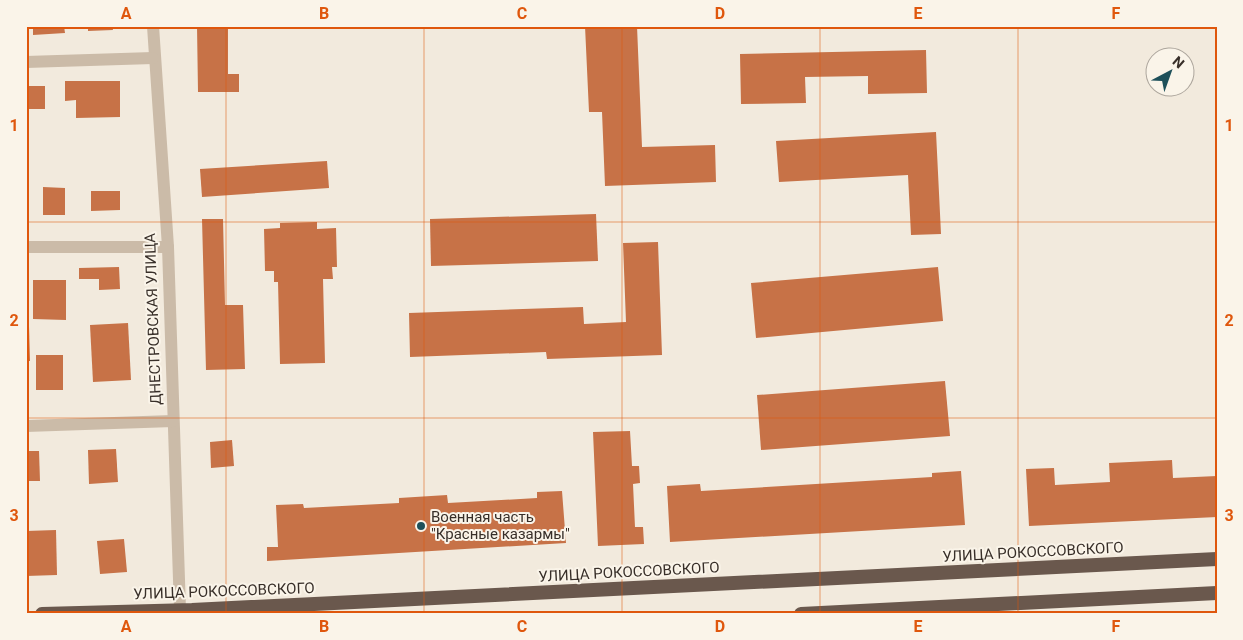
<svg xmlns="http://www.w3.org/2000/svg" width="1243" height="640" font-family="Roboto,sans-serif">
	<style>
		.building { fill: #c77247 }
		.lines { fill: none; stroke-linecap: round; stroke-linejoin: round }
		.minor { stroke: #cbbba8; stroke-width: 12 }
		.trunk { stroke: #6a584d; stroke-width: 14 }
		.grid { fill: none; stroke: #df570d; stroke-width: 1; stroke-opacity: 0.55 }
		.poi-dot { fill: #1e505a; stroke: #faf4e9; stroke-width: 2 }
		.labels { text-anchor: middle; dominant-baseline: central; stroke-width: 4; stroke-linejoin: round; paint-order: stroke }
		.street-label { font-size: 15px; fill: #382f29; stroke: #faf4e9 }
		.poi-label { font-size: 15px; fill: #382f29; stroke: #faf4e9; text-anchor: start }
		.neatline { fill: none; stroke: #df570d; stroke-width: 2 }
		.grid-label { font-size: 16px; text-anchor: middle; font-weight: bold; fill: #df570d }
	</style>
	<rect width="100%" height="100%" fill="#f2eadd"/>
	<g class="building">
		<path d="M33,26h31l1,7 -32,2z"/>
		<path d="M88,26h24l1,4 -25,1z"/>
		<path d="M197,26h31v48h11v18h-41z"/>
		<path d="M585,26h52l5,121 73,-2 1,37 -111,4 -3,-74h-13z"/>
		<path d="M926,50l1,43 -59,1v-18l-63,1 1,26 -65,1 -1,-50z"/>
		<path d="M65,81h55v36l-44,1v-18l-11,1z"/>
		<rect x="26" y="86" width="19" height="23"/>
		<path d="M936,132l5,102 -30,1 -3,-60 -129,7 -3,-41z"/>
		<path d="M327,161l2,27 -127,9 -2,-28z"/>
		<path d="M43,187l22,1v27h-22z"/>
		<path d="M91,191h29v19l-29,1z"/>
		<path d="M596,214l2,47 -167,5 -1,-47z"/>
		<path d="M202,219h21l2,86h18l2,64 -39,1z"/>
		<path d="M317,222v7l19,-1 1,39h-5l1,12h-10l2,84 -45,1 -2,-82h-4v-11h-9l-1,-42 16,-1v-5z"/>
		<path d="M658,242l4,113 -115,4 -1,-7 -136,5 -1,-44 174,-6 1,17 42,-2 -3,-79z"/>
		<path d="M119,267l1,22 -21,1v-11h-20v-11z"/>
		<path d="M938,267l5,54 -187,17 -5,-55z"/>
		<path d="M33,280h33v40l-33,-1z"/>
		<path d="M128,323l3,57 -38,2 -3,-57z"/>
		<path d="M26,326h3l1,35h-4z"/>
		<rect x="36" y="355" width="27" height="35"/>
		<path d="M945,381l5,55 -189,14 -4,-55z"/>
		<path d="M630,431l2,35h7l1,17 -7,1 2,43h8l1,17 -46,2 -5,-114z"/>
		<path d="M232,440l2,26 -23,2 -1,-26z"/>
		<path d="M116,449l2,33 -29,2 -1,-34z"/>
		<path d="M26,451h13l1,30h-14z"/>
		<path d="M1172,460l1,18 44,-2v41l-188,9 -3,-57 28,-1 1,17 55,-3 -1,-19z"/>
		<path d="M961,471l4,54 -295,17 -3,-56 33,-2 1,7 231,-14v-4z"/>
		<path d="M562,491l4,52 -299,18v-14h11l-2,-42 27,-1 1,4 95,-5v-5l48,-3 1,8 89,-5v-6z"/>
		<path d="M56,530l1,45 -31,1v-45z"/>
		<path d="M124,539l3,33 -27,2 -3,-33z"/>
	</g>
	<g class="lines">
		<g class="minor">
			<path d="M153,26l15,221 12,363"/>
			<path d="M26,62l127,-4"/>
			<path d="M26,247h142"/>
			<path d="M26,426l147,-5"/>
		</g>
		<g class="trunk">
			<path d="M42,614l150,-4 1025,-51"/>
			<path d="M801,614l416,-21"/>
		</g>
	</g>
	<path class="grid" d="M226,26v588M424,26v588M622,26v588M820,26v588M1018,26v588M26,222h1191M26,418h1191"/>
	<circle class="poi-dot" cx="421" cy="526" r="5"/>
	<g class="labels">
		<g class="street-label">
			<text transform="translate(153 319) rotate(-92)">ДНЕСТРОВСКАЯ УЛИЦА</text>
			<text transform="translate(1033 552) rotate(-3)">УЛИЦА РОКОССОВСКОГО</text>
			<text transform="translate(629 572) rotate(-3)">УЛИЦА РОКОССОВСКОГО</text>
			<text transform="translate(224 591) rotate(-2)">УЛИЦА РОКОССОВСКОГО</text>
		</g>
		<g class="poi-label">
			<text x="431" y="517">Военная часть<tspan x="431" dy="17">"Красные казармы"</tspan></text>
		</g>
	</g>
	<rect width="1243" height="640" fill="none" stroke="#faf4e9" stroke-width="55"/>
	<g transform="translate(1170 72) rotate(41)"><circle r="24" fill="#faf4e9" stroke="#aca59c"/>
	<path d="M0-4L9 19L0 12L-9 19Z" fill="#1e505a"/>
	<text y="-8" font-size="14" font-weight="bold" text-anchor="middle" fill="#382f29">N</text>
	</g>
	<rect x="28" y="28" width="1188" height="584" class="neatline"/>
	<g class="grid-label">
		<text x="126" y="19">A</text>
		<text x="324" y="19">B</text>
		<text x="522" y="19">C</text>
		<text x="720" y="19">D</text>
		<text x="918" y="19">E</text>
		<text x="1116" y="19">F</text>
		<text x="14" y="131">1</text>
		<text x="1229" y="131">1</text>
		<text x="14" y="326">2</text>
		<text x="1229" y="326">2</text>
		<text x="14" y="521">3</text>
		<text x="1229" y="521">3</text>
		<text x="126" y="632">A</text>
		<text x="324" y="632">B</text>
		<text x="522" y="632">C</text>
		<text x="720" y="632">D</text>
		<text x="918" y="632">E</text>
		<text x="1116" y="632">F</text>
	</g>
</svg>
